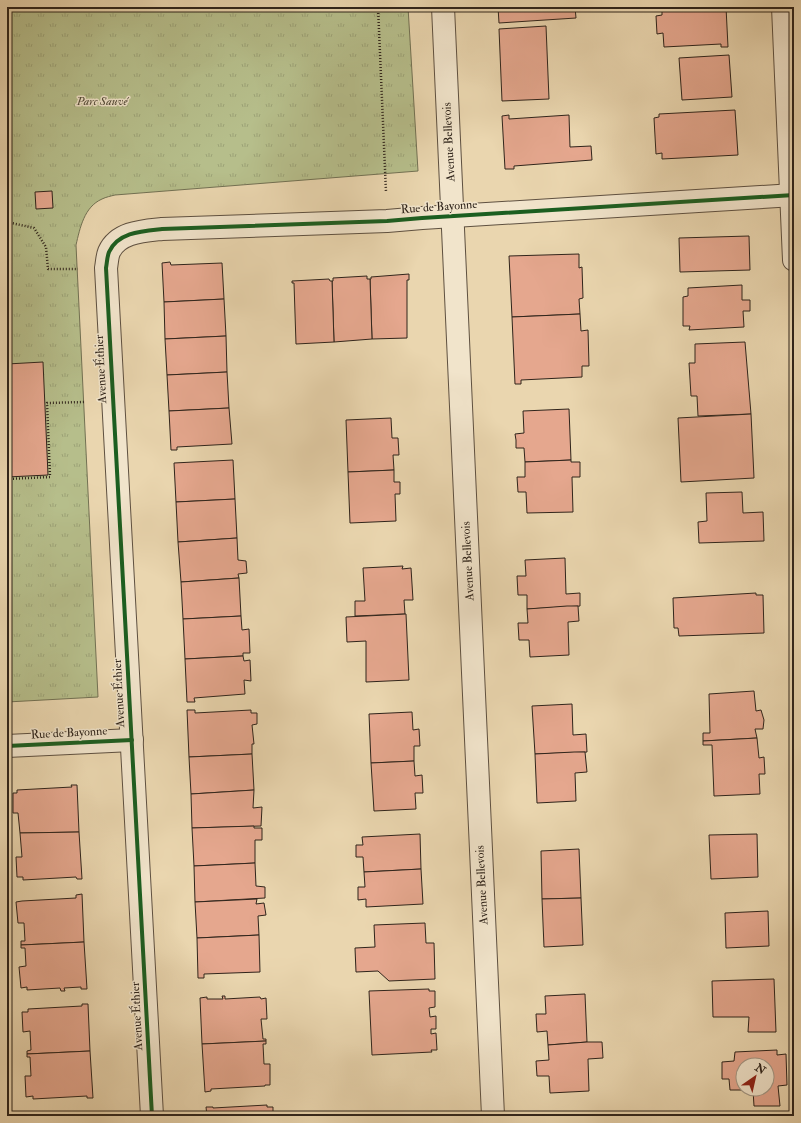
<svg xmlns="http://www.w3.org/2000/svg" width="801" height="1123" font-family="'IM FELL Double Pica',serif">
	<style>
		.park { fill: url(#park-tufts); stroke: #727153 }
		.building { fill: #e5a78e; stroke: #2f241b; fill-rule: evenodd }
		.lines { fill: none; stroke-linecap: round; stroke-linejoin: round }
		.street-casing { stroke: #5e5040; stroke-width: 24 }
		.path { stroke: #2f241b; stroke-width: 2.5; stroke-dasharray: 1 2; stroke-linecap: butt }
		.street { stroke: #f1e4cb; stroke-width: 22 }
		.cycleway-casing { stroke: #f1e4cb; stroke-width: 6 }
		.cycleway { stroke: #1b5e20; stroke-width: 4 }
		.labels { text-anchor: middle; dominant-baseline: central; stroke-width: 3; stroke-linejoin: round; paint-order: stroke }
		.park-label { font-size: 12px; font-style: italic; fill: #514a37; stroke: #f1e4cb }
		.street-label { font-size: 12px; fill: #2f241b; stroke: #f1e4cb }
	</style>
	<defs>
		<pattern id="park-tufts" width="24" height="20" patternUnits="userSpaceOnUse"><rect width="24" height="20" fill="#b6be8b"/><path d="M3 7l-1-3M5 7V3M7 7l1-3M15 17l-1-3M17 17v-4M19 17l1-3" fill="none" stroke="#9da377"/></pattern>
	</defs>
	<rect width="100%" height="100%" fill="#ead6af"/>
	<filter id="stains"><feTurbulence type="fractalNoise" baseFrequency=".005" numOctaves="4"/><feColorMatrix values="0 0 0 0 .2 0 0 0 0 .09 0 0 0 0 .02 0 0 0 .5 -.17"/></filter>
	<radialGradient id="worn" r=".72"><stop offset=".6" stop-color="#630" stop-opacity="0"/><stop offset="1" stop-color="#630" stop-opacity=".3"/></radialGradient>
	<path class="park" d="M7,7h401l10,164 -303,24c-4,1 -9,2 -13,4 -18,8 -22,29 -26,46l22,452 -91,5z"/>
	<g class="building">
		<path d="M498,7h77l1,11 -77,5z"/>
		<path d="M662,7h64l2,40h-7v-3l-57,3 -1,-14 -6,1 -1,-18 6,-1z"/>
		<path d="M546,26l3,73 -47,2 -3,-72z"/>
		<path d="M729,55l3,42 -50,3 -3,-42z"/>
		<path d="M735,110l3,45 -76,4v-6l-6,1 -2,-36 5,-1v-3z"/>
		<path d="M509,115v4l60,-4 1,32 21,-1 1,14 -78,6v3h-9l-3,-53z"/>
		<path d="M52,191l1,17 -17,1 -1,-17z"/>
		<path d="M749,236l1,34 -70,2 -1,-34z"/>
		<path d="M579,254v14l3,-1 1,31 -4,1 1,15 -68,3 -3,-61z"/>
		<path d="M170,262l1,3 51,-2 2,36 -60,3 -2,-39z"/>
		<path d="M409,274v6h-2v58l-35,1 -2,-60h1v-2z"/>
		<path d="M367,276v3h3l2,60 -38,3 -2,-61h1v-3z"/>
		<path d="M329,279l1,2h2l2,61 -38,2 -2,-61h-2v-2z"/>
		<path d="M742,285v15h8v11h-7l1,16 -55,3 1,-4h-7v-29l5,-1v-8z"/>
		<path d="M224,299l2,37 -61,3 -1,-37z"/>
		<path d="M580,314l1,17 7,-1 1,36h-7v11l-61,3v4h-6l-3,-67z"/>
		<path d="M226,336l1,36 -60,3 -2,-36z"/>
		<path d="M745,342l6,72 -53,2 -1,-20h-6l-2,-33h6v-19z"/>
		<path d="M43,362l5,113 -41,2v-113z"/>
		<path d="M227,372l2,36 -60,3 -2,-36z"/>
		<path d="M229,408l3,36 -55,3v3h-6l-2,-39z"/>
		<path d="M569,409l2,51 -46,2 -1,-14h-8v-8l-1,-6 9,-1 -1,-22z"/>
		<path d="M751,414l3,64 -73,4 -3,-64z"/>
		<path d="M391,418l1,20h6l1,17h-6l1,15 -46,2 -2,-52z"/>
		<path d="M233,460l2,39 -59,3 -2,-39z"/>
		<path d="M571,460v2h9v15h-8l1,35 -46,1 -1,-21h-8l-1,-15h8v-15z"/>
		<path d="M394,470v12h6v12h-5l1,27 -46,2 -2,-51z"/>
		<path d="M742,492l1,21 20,-1 1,29 -65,2 -1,-21 9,-1 -1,-28z"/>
		<path d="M235,499l2,39 -59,4 -2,-40z"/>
		<path d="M237,538l1,22 8,1 1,12 -9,1 1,4 -58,4 -3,-40z"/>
		<path d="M565,558l1,36 14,-1v13l-53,3v-14h-9l-1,-19h9l-1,-16z"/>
		<path d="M403,566l-1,3 9,-1 2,32h-9l1,14 -50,2v-15h10l-2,-33z"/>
		<path d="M239,578l2,38 -58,3 -2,-37z"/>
		<path d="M756,593v2h7l1,38 -85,3 -1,-8h-4l-1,-30z"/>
		<path d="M567,606h11l1,15 -11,1 1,33 -39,2 -1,-17h-10l-1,-17h10l-1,-14z"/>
		<path d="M406,614l3,66 -43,2v-41l-19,1 -1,-25z"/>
		<path d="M241,616l1,14 7,-1 1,24h-7v3l-58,3 -2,-40z"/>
		<path d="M243,656l1,5 6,-1 1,21 -7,-1 1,14 -51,4 1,4h-8l-2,-43z"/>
		<path d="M754,691l2,20 5,-1 3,10 -1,9h-8l2,9 -54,3v-8h7l-1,-39z"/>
		<path d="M572,704l1,31 13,-1 1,18 -52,2 -3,-48z"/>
		<path d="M187,710h8v3l56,-3v3h6v11l-5,1 2,19h-2v10l-63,3z"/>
		<path d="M412,712l1,18 6,-1 1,17h-6v15l-43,2 -2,-49z"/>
		<path d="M757,738l2,20 5,-1 1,17h-6l1,20 -46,2 -2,-51h-9v-4z"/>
		<path d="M574,752h11l2,20 -12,1 1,28 -39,2 -2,-49z"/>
		<path d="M252,754l2,36 -63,4 -2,-37z"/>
		<path d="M414,761l1,15 7,-1 1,18h-8l1,16 -42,2 -3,-48z"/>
		<path d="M71,785h6l2,47 -59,1 -2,-20h-5v-20h4v-3l55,-3z"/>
		<path d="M254,790l-1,18 9,-1 -1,19 -69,2 -1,-34z"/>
		<path d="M254,826v2h8v12h-7v23l-61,3 -2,-38z"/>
		<path d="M79,832l3,47h-5l-1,-2 -53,3v-3h-6l-1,-20h6l-2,-24z"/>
		<path d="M420,834l1,35 -57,3 -1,-15h-7v-12h7l-1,-8z"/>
		<path d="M757,834l1,43 -47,2 -2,-44z"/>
		<path d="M579,849l2,49 -39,1 -1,-48z"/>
		<path d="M255,863l1,23 9,1v11l-70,4 -1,-36z"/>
		<path d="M421,869l2,35 -57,3v-8l-8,1v-13h7l-1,-15z"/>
		<path d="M82,894l2,48 -63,3v-4h4l-1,-18h-6l-2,-21 6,-1 54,-3v-3z"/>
		<path d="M581,898l2,47 -39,2 -2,-48z"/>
		<path d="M257,899l-1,5 8,-1 2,12 -8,1 1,19 -62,3 -2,-36z"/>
		<path d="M768,911l1,35 -43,2 -1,-35z"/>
		<path d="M425,923l1,20h8l1,36 -46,2 -11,-10 -22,1 -1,-24 20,-1 -1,-22z"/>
		<path d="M259,935l1,37 -56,2v4h-6l-1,-40z"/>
		<path d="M84,942l3,47h-6v-2l-17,1 1,3h-4l-1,-3 -33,2v-3l-6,1 -2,-21 7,-1 -1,-18h-4v-3z"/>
		<path d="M774,979l2,53h-28l1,-15h-36l-1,-36z"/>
		<path d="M429,989v2h6v16l-6,1 1,9 6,-1v13h-5v5l5,-1 1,17h-6l1,2 -60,3 -3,-64z"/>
		<path d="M585,994l2,48 -39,3 -1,-14 -10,1 -1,-18h10l-1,-18z"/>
		<path d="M222,996h3v3l35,-2 1,2 5,-1 1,21h-6l2,20h3v2l-64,3 -2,-46 7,-1v2h16z"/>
		<path d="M82,1004h6l2,47 -63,3v-3l4,-1 -1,-19 -7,1 -1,-20h6v-3l54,-3z"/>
		<path d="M266,1041v3h-3l1,20h6v21h-5v1l-54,3v2l-6,1 -3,-48z"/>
		<path d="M587,1042h15l1,16 -15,1 1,32 -39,2 -1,-17h-12l-1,-15 13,-1 -1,-15z"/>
		<path d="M777,1050v5l9,-1 1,31 -9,1 2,20h-26l-1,-16h-23l-1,-11h-7v-17l12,-1 1,-9zM743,1065h24v24h-24z"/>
		<path d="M90,1051l3,47h-6v-2l-54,3v-3l-7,1 -1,-21h6l-1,-19h-3v-3z"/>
		<path d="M267,1105v2h6v9h-66l-1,-9h7v1z"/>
	</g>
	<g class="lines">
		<g class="street-casing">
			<g id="street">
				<path d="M443,7l50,1109"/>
				<path d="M783,7l11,253"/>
				<path d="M7,746l125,-6"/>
				<path d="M152,1116l-46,-848c1,-5 1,-11 3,-16 9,-20 34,-21 53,-23l225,-8 35,-3 372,-23"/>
			</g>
		</g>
		<g class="path">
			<path d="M378,7l8,185"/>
			<path d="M7,222l27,6 12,19 2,22h30"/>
			<path d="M7,479l43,-2 -3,-74 38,-1"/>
		</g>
		<use href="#street" class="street"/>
		<g class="cycleway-casing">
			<g id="cycleway">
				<path d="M7,746l125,-6"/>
				<path d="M152,1116l-46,-848c1,-5 1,-11 3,-16 9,-20 34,-21 53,-23l225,-8 35,-3 372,-23"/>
			</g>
		</g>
		<use href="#cycleway" class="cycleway"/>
	</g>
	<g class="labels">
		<g class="park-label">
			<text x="102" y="101">Parc Sauvé</text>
		</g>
		<g class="street-label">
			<text transform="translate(449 142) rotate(-93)">Avenue Bellevois</text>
			<text transform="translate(439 207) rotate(-4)">Rue de Bayonne</text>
			<text transform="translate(101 369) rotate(-93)">Avenue Éthier</text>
			<text transform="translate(468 561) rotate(-93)">Avenue Bellevois</text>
			<text transform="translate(119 693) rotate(-93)">Avenue Éthier</text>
			<text transform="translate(69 733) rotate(-3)">Rue de Bayonne</text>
			<text transform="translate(482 885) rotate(-93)">Avenue Bellevois</text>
			<text transform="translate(137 1016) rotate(-93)">Avenue Éthier</text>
		</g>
	</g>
	<rect width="801" height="1123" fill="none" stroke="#ead6af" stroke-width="24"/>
	<rect x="8" y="8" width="785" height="1107" fill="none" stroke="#2f241b" stroke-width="2"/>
	<rect x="12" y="12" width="777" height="1099" fill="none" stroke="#2f241b"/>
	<g transform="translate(755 1077) rotate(34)"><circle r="19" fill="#f1e4cb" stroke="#a39785"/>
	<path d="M0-3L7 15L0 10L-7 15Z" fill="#8f2418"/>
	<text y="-6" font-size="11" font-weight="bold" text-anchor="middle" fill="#2f241b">N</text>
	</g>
	<rect width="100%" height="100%" filter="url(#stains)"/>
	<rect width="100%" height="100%" fill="url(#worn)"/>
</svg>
